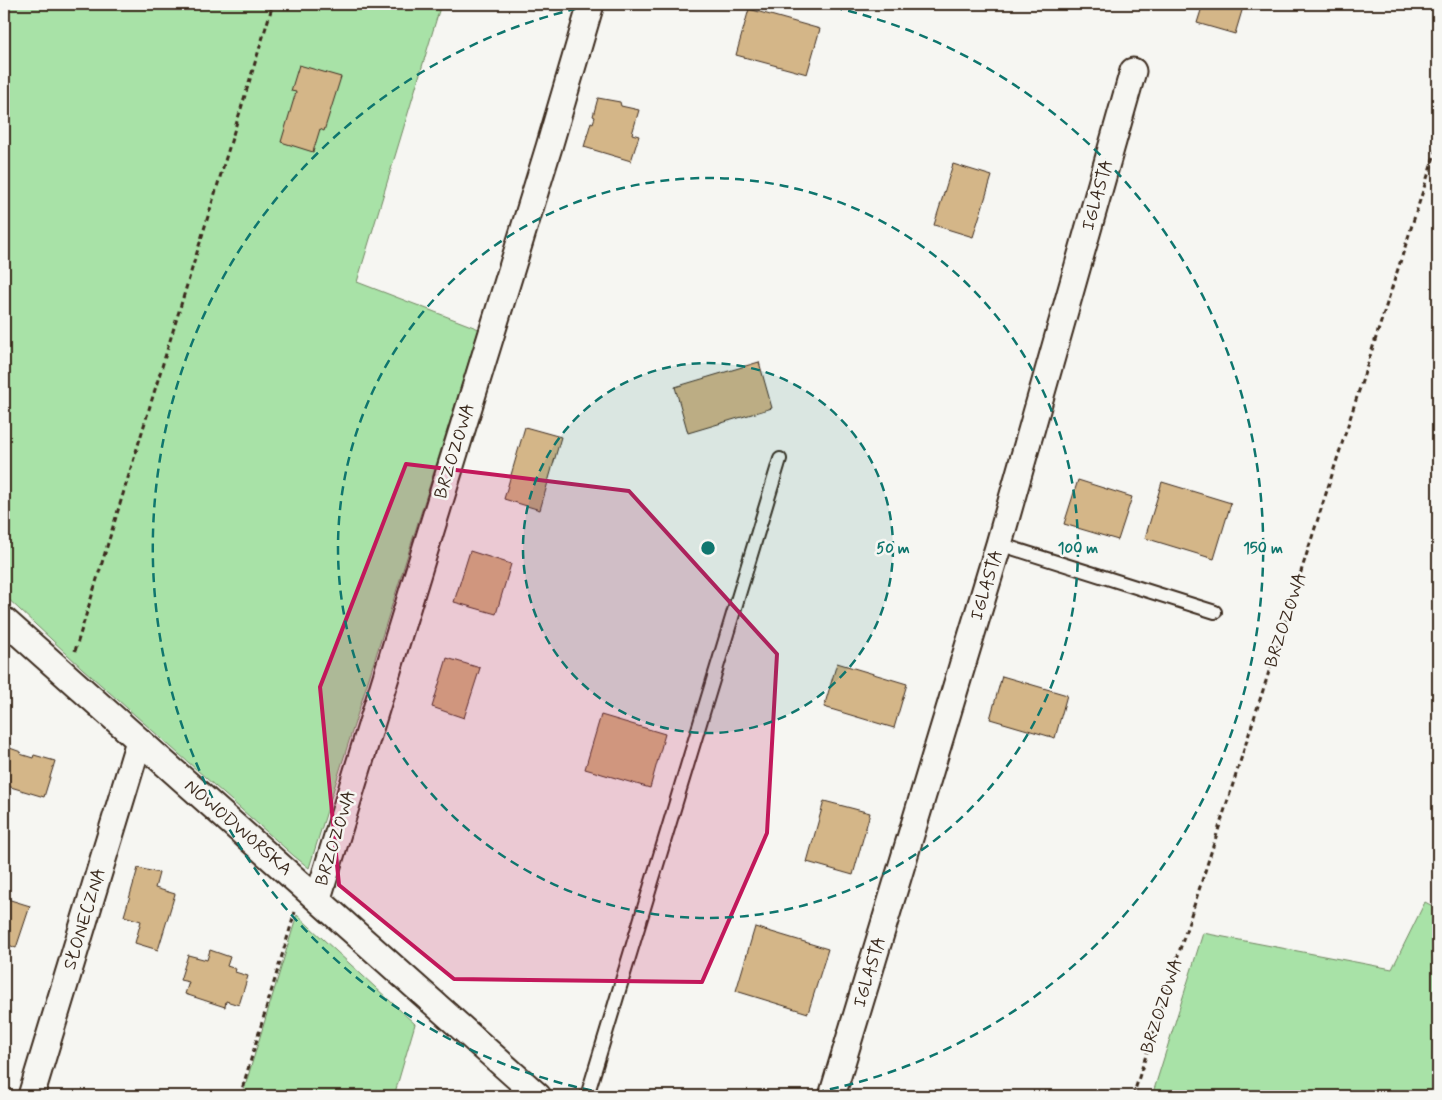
<svg xmlns="http://www.w3.org/2000/svg" width="1442" height="1100" font-family="Mynerve,sans-serif">
	<style>
		.green { fill: #a8e2a7; stroke: #728662 }
		.building { fill: #d4b688; stroke: #3b2a1e }
		.lines { fill: none; stroke-linecap: round; stroke-linejoin: round }
		.service-casing { stroke: #3b2a1e; stroke-width: 16 }
		.minor-casing { stroke: #3b2a1e; stroke-width: 29 }
		.path { stroke: #3b2a1e; stroke-width: 3; stroke-dasharray: 5 4; stroke-linecap: butt }
		.service { stroke: #f6f6f2; stroke-width: 12 }
		.minor { stroke: #f6f6f2; stroke-width: 25 }
		.marked { fill: #c2185b; fill-opacity: 0.2; stroke: #c2185b; stroke-width: 4; stroke-linejoin: round }
		.ring { fill: none; stroke: #0f766e; stroke-width: 2.5; stroke-dasharray: 9 6 }
		.labels { text-anchor: middle; dominant-baseline: central; stroke-width: 5; stroke-linejoin: round; paint-order: stroke }
		.street-label { font-size: 18px; fill: #3b2a1e; stroke: #f6f6f2 }
		.centre { fill: #0f766e; stroke: #f6f6f2; stroke-width: 2.5 }
		.ring-label { font-size: 15px; text-anchor: middle; font-weight: bold; fill: #0f766e; stroke: #f6f6f2; stroke-width: 5; stroke-linejoin: round; paint-order: stroke }
	</style>
	<rect width="100%" height="100%" fill="#f6f6f2"/>
	<filter id="ink" filterUnits="userSpaceOnUse"><feTurbulence type="fractalNoise" baseFrequency=".02" numOctaves="2"/><feDisplacementMap in="SourceGraphic" scale="10" xChannelSelector="R" yChannelSelector="G"/><feConvolveMatrix kernelMatrix="1 2 1 2 8 2 1 2 1" color-interpolation-filters="sRGB"/></filter>
	<g filter="url(#ink)">
		<g class="green">
			<path d="M4,4h437l-84,278 122,47 -170,539 -15,-12 -211,-187 -79,-74z"/>
			<path d="M1425,902l13,7v187h-286l51,-163 189,36z"/>
			<path d="M297,915l118,109 -21,72h-152z"/>
		</g>
		<g class="building">
			<path d="M1203,4h41l-9,30 -38,-11z"/>
			<path d="M749,9l71,20 -13,45 -71,-19z"/>
			<path d="M299,65l42,12 -17,54 -4,-2 -7,23 -32,-10 15,-50 -5,-1z"/>
			<path d="M598,98l22,4 1,4 18,4 -7,24 7,2 -8,25 -47,-14 7,-25 2,1 2,-6 -2,-1z"/>
			<path d="M953,164l39,12 -19,61 -39,-12z"/>
			<path d="M759,362l13,46 -84,25 -13,-46z"/>
			<path d="M525,427l36,10 -21,73 -36,-11z"/>
			<path d="M1078,480l54,17 -14,43 -54,-16z"/>
			<path d="M1162,482l69,21 -17,56 -69,-21z"/>
			<path d="M470,551l41,13 -15,50 -42,-12z"/>
			<path d="M447,658l33,10 -16,50 -32,-11z"/>
			<path d="M837,663l70,21 -13,44 -70,-21z"/>
			<path d="M1002,676l65,19 -12,43 -65,-19z"/>
			<path d="M601,715l64,19 -15,54 -65,-19z"/>
			<path d="M7,747l14,5 -1,2 13,4 1,-3 21,6 -11,36 -40,-12v-37l3,1z"/>
			<path d="M824,801l46,12 -17,62 -46,-13z"/>
			<path d="M138,868l21,5 -4,15 20,6 -17,56 -23,-7 6,-22 -17,-5z"/>
			<path d="M4,898l26,8 -14,42 -12,-5z"/>
			<path d="M755,927l73,22 -20,64 -72,-22z"/>
			<path d="M210,950l20,7 -3,9 9,3 -1,3 13,4 -9,29 -13,-4 -1,6 -40,-13 4,-12 -9,-2 8,-25 19,5z"/>
		</g>
		<g class="lines">
			<g class="service-casing">
				<g id="service">
					<path d="M999,544l216,68"/>
					<path d="M587,1096l193,-637"/>
				</g>
			</g>
			<g class="minor-casing">
				<g id="minor">
					<path d="M4,620l534,476"/>
					<path d="M318,898l231,-751 42,-143"/>
					<path d="M31,1096l108,-355"/>
					<path d="M832,1096l167,-552 134,-473"/>
				</g>
			</g>
			<g class="path">
				<path d="M75,651l198,-647"/>
				<path d="M240,1096l55,-184"/>
				<path d="M1133,1096l305,-952"/>
			</g>
			<use href="#service" class="service"/>
			<use href="#minor" class="minor"/>
		</g>
	</g>
	<path class="marked" d="M406,464l223,27 148,163 -10,179 -65,149 -248,-3 -115,-94 -19,-198z"/>
	<circle cx="708" cy="548" r="185" fill="#0f766e" fill-opacity=".12"/>
	<g class="ring">
		<circle cx="708" cy="548" r="185"/>
		<circle cx="708" cy="548" r="370"/>
		<path d="M621 1096A555 555 0 0 1 597 4M819 4A555 555 0 0 1 795 1096"/>
	</g>
	<g class="labels">
		<g class="street-label">
			<text transform="translate(1098 195) rotate(-74)">IGLASTA</text>
			<text transform="translate(455 451) rotate(-73)">BRZOZOWA</text>
			<text transform="translate(987 585) rotate(-73)">IGLASTA</text>
			<text transform="translate(1286 620) rotate(-72)">BRZOZOWA</text>
			<text transform="translate(238 828) rotate(41)">NOWODWORSKA</text>
			<text transform="translate(336 838) rotate(-73)">BRZOZOWA</text>
			<text transform="translate(85 919) rotate(-73)">SŁONECZNA</text>
			<text transform="translate(870 972) rotate(-73)">IGLASTA</text>
			<text transform="translate(1162 1006) rotate(-72)">BRZOZOWA</text>
		</g>
	</g>
	<circle cx="708" cy="548" r="8" class="centre"/>
	<g class="ring-label">
		<text x="893" y="553">50 m</text>
		<text x="1078" y="553">100 m</text>
		<text x="1263" y="553">150 m</text>
	</g>
	<rect width="1442" height="1100" fill="none" stroke="#f6f6f2" stroke-width="20"/>
	<rect x="10" y="10" width="1422" height="1080" fill="none" stroke="#3b2a1e" stroke-width="2" filter="url(#ink)"/>
</svg>
